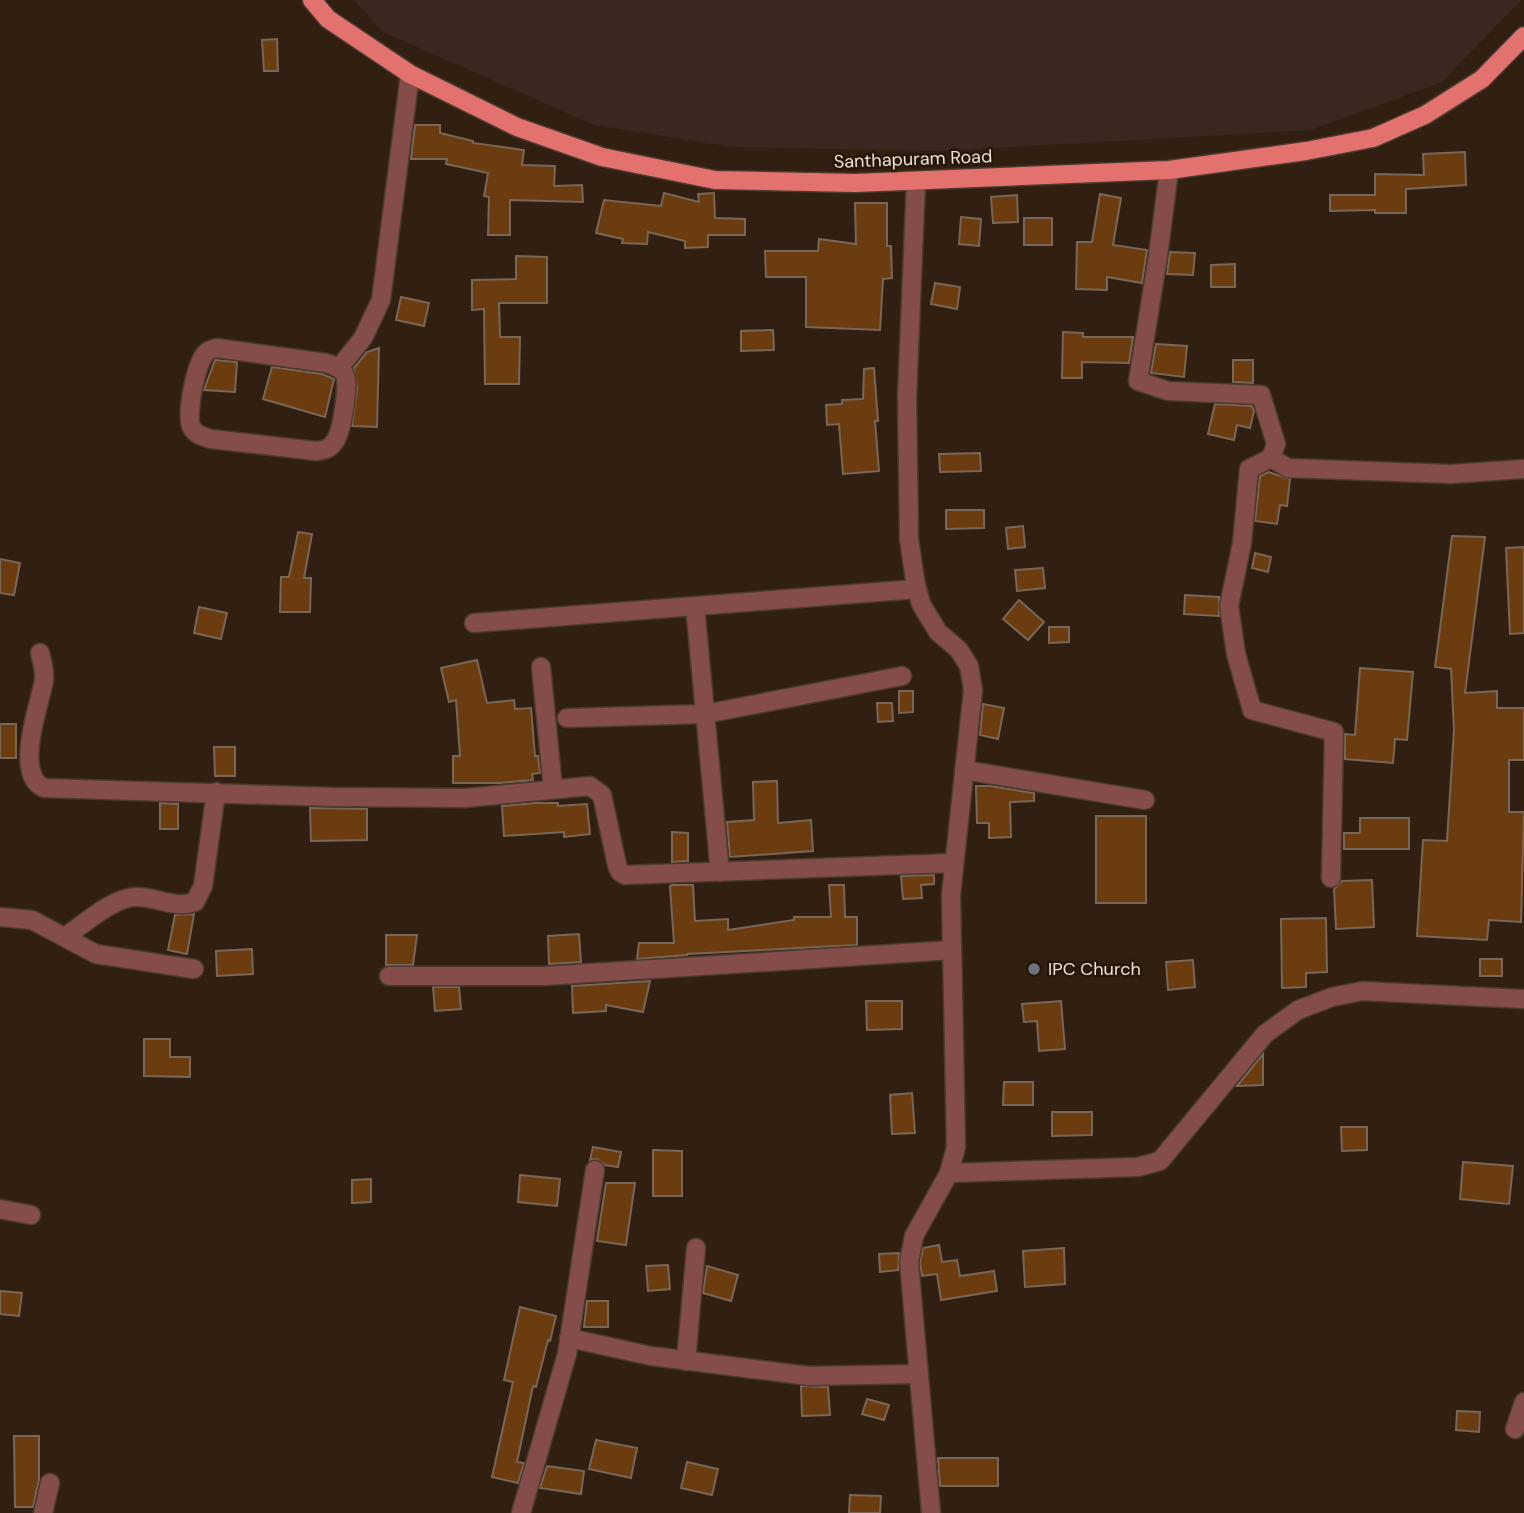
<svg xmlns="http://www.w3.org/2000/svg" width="1524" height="1513" font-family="'DM Sans',sans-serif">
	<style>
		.medical { fill: #392720 }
		.building { fill: #6a3c0f; stroke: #7a6656; stroke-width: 2 }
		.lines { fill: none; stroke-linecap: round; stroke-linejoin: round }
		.minor-casing { stroke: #4b3b2e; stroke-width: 21 }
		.major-casing { stroke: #4b3b2e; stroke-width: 21 }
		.minor { stroke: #844d4a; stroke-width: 18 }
		.major { stroke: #e3726e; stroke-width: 18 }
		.worship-dot { fill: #6b7280; stroke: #271709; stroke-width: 2.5 }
		.labels { text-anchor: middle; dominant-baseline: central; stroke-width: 5; stroke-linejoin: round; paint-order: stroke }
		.street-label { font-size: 18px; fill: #ede1d9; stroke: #271709 }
		.poi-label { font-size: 18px; fill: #ede1d9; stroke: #271709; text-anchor: start }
	</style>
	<rect width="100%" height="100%" fill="#312012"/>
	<path class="medical" d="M354,0h1167l-79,82 -131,48 -368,21 -211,-4 -138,-22 -211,-93z"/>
	<g class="building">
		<path d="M277,39l1,32h-14l-2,-31z"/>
		<path d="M415,125h25v8l33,8v2l51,7 -2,15 33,1 -1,20 28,-1 1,17 -73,-2v35h-22l1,-38 -5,-1 4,-23 -42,-9 1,-5h-36z"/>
		<path d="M1465,152l1,33 -60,4v24h-31v-3l-45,1v-16h45v-21l49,1 -1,-21z"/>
		<path d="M664,193l35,9 -1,-8 16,-1 1,25 30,1v16h-37v12l-23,1v-7l-37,-9 -1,12 -25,-1 1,-4 -27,-6 8,-33 57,6z"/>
		<path d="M1100,194l21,4 -8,47 34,5 -5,33 -35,-6v13l-31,-1 1,-47h15z"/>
		<path d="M1017,195l1,27 -25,1 -2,-26z"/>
		<path d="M855,203h32v43h4l1,32 -9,1 -3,51 -74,-3v-50h-40l-1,-26h53l1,-12 37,5z"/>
		<path d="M961,217l20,2 -2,27 -20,-2z"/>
		<rect x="1024" y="218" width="28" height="27"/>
		<path d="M1170,252l25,1 -2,22 -26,-1z"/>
		<path d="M516,256l31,1v46h-48l1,34h20l-1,47h-34l-1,-75 -12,1v-30l44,-1z"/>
		<path d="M1235,264v23h-24v-22z"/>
		<path d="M935,283l25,4 -3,22 -26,-5z"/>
		<path d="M401,297l28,6 -5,23 -28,-6z"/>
		<path d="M773,330l1,20 -33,1v-20z"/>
		<path d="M1063,332l20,1v4h50l-4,26 -47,-1v16h-20z"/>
		<path d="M1156,344l31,2 -3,31 -33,-4z"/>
		<path d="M379,348l-2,79 -25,-1 5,-38 -3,-20 13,-16z"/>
		<path d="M215,360l22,2 -2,30 -31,-2z"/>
		<path d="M1233,360h20v23l-20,-1z"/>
		<path d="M272,367l50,7 12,5 -9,38 -62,-18z"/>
		<path d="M874,368l4,53h-3l4,50 -36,3 -4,-50 -12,1 -1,-20 16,-1v-4l21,-1 1,-30z"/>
		<path d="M1215,404l37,2 2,5 -4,17 -13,-3 -3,15 -26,-6z"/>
		<path d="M980,453l1,18 -41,1 -1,-18z"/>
		<path d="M1268,472l22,7 -3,27 -7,-1 -3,19 -22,-3 5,-45z"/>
		<path d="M946,510h38v18l-38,1z"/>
		<path d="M1023,526l2,21 -17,2 -2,-21z"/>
		<path d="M298,532l14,2 -8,44h7l-1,34h-30l1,-35h8z"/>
		<path d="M1452,536l33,1 -20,156 32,-2v17h27v52h-15v52h15l-3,110 -32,-2 -2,20 -70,-4 6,-96 24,1 7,-111 -3,-61 -16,-2z"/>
		<path d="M1524,547v86l-14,1 -4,-86z"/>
		<path d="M1255,553l16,4 -3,15 -16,-4z"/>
		<path d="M0,559l20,4 -6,32 -14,-2z"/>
		<path d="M1043,568l2,20 -28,3 -2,-21z"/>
		<path d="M1185,595l34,2v19l-35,-2z"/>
		<path d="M1019,600l25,22 -16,18 -25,-21z"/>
		<path d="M199,607l28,6 -6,26 -27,-6z"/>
		<path d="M1049,627h20v15l-20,1z"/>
		<path d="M477,660l10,43 27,-3 1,9 16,-1 4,48h3l2,17 -8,1 1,6 -33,3h-47v-27h7l-4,-56 -7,2 -8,-34z"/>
		<path d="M1360,668l53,4 -6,68 -12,-1 -2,24 -48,-4v-25l10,1z"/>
		<path d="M899,691h14v21l-14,1z"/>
		<path d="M877,703h15l1,18 -15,1z"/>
		<path d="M983,704l21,4 -6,31 -18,-4z"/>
		<rect x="0" y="724" width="16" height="34"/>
		<path d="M214,747h21v29h-20z"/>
		<path d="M777,781l1,42 33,-3 2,31 -83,6 -3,-35 27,-2 -1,-38z"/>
		<path d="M976,786h14l44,7v8l-24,1 1,35 -22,1v-15h-12z"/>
		<path d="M160,803l18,1v25h-18z"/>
		<path d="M535,803h23v3l29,-2 3,30 -26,3v-5l-60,4 -2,-30z"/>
		<path d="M310,808l57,1v31l-56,1z"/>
		<rect x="1096" y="816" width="50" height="87"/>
		<path d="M1360,818h49v31h-65v-16h16z"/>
		<path d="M672,832l16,1v28l-16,1z"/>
		<path d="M934,875v9l-13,1 1,13 -19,1 -2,-23z"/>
		<path d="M1372,880l2,47 -38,2 -2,-40 8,-8z"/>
		<path d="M672,885h21l2,36 33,-2v11l66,-10v-3h37l-2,-32h15l1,32h12v28l-170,9v1l-50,4 2,-16h35l-4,-57z"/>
		<path d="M194,914l-7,40 -19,-4 7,-35z"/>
		<path d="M1326,918l1,54 -21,1v14l-24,1 -1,-69z"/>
		<path d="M579,934l2,28 -32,2 -1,-28z"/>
		<path d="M386,935h31l-4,30h-27z"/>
		<path d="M252,949l1,25 -36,2 -1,-25z"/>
		<rect x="1480" y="959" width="22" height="17"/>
		<path d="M1193,960l2,27 -27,3 -2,-28z"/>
		<path d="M650,981l-7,31 -37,-7v6l-33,2 -1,-27z"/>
		<path d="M433,987h26l2,22 -26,2z"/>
		<path d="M866,1001h36v28l-35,1z"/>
		<path d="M1061,1001l4,48 -26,2 -2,-30 -13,1 -2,-18z"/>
		<path d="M144,1039h26v18h20v20l-46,-1z"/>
		<path d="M1263,1054v31l-26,1z"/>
		<path d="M1004,1082h29v23h-30z"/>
		<path d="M912,1093l3,40 -23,1 -2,-39z"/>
		<path d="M1052,1112h40v23l-40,1z"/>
		<path d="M1341,1127h26v23l-25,1z"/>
		<path d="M593,1147l28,5 -3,15 -13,-2 -8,-6 -7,1z"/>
		<path d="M653,1150l29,1v45h-29z"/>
		<path d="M1463,1162l50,4 -4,38 -49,-5z"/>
		<path d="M520,1175l40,4 -3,27 -39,-4z"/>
		<path d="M371,1179v23l-19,1v-23z"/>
		<path d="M606,1183h29l-9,62 -29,-4z"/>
		<path d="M939,1245l3,17 15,-2 3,16 34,-5 3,20 -56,9 -4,-26 -15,2 -2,-13 3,-15z"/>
		<path d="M1064,1248l1,36 -40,3 -2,-36z"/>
		<path d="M899,1253l-1,17 -18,2 -1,-18z"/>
		<path d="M668,1265l2,24 -22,2 -2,-25z"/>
		<path d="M707,1266l31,9 -7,26 -28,-8z"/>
		<path d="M0,1291l22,2 -3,23 -19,-2z"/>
		<path d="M587,1301h21v26h-24z"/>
		<path d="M520,1307l36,9 -6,25 -2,-1 -12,47 -3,-1 -16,76 7,1 -6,20 -26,-6 21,-95 -9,-2z"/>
		<path d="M801,1386l27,1 2,28 -28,1z"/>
		<path d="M867,1399l22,6 -5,15 -22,-6z"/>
		<path d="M1457,1411l23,1 -1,20 -23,-2z"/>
		<path d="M14,1436h25v44l-6,27h-18z"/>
		<path d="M596,1440l41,8 -6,30 -42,-9z"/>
		<path d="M938,1458h60v28h-58z"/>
		<path d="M687,1462l31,7 -6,26 -31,-7z"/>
		<path d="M547,1466l37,5 -3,23 -41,-6z"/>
		<path d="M850,1495l31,1 -1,17h-31z"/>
	</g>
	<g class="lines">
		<g class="minor-casing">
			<g id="minor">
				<path d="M1169,170l-11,86 -20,125 30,10 93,4 15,49 -5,14 -22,11 -7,74 -13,63 7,48 16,56 82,22 -3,146"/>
				<path d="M916,181l-9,216 2,142 6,41 6,24 17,28 21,18 10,16 4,24 -22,205 5,252 -7,26 -35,63 -5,26 22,251"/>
				<path d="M217,348l109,15c7,2 16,5 19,12 4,10 -3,57 -10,66 -5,8 -10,9 -19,10l-105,-12c-7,-2 -15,-4 -19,-11 -7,-11 4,-68 15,-76 3,-3 7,-3 10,-4z"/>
				<path d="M339,368l24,-30 18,-38 29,-226"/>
				<path d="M1271,458l17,10 163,6 73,-5"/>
				<path d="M695,606l25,266"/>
				<path d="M474,623l443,-34"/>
				<path d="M40,653c2,8 5,18 4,27 -4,24 -31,94 0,108l288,9 134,1 124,-12 12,9 15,70 3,7 5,3 329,-12"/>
				<path d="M541,667l12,122"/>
				<path d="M567,718l138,-4 197,-38"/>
				<path d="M964,770l181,30"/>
				<path d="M0,917l32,3 64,34 98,15"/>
				<path d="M66,936c18,-12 49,-40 71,-39 20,0 38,12 58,5l8,-16 13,-94"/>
				<path d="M389,976h155l408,-26"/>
				<path d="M949,1173l189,-6 22,-6 105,-127 33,-24 34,-13 30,-6 162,8"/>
				<path d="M0,1209l31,6"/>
				<path d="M569,1338l82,18 158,20 110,-2"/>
				<path d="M686,1361l10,-113"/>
				<path d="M1515,1429l9,-27"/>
				<path d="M43,1513l7,-30"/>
				<path d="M521,1513l46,-159 28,-184"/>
			</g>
		</g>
		<g class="major-casing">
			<path id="major" d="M312,0l16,19 82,55 107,53 85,30 113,23 141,3 313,-13 137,-19 67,-13 52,-23 57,-36 42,-43"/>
		</g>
		<use href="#minor" class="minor"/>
		<use href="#major" class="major"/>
	</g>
	<circle class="worship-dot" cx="1034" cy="969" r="7"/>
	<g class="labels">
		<g class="street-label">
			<text transform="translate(913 159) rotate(-2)">Santhapuram Road</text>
		</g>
		<g class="poi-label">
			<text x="1048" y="969">IPC Church</text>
		</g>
	</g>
</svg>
